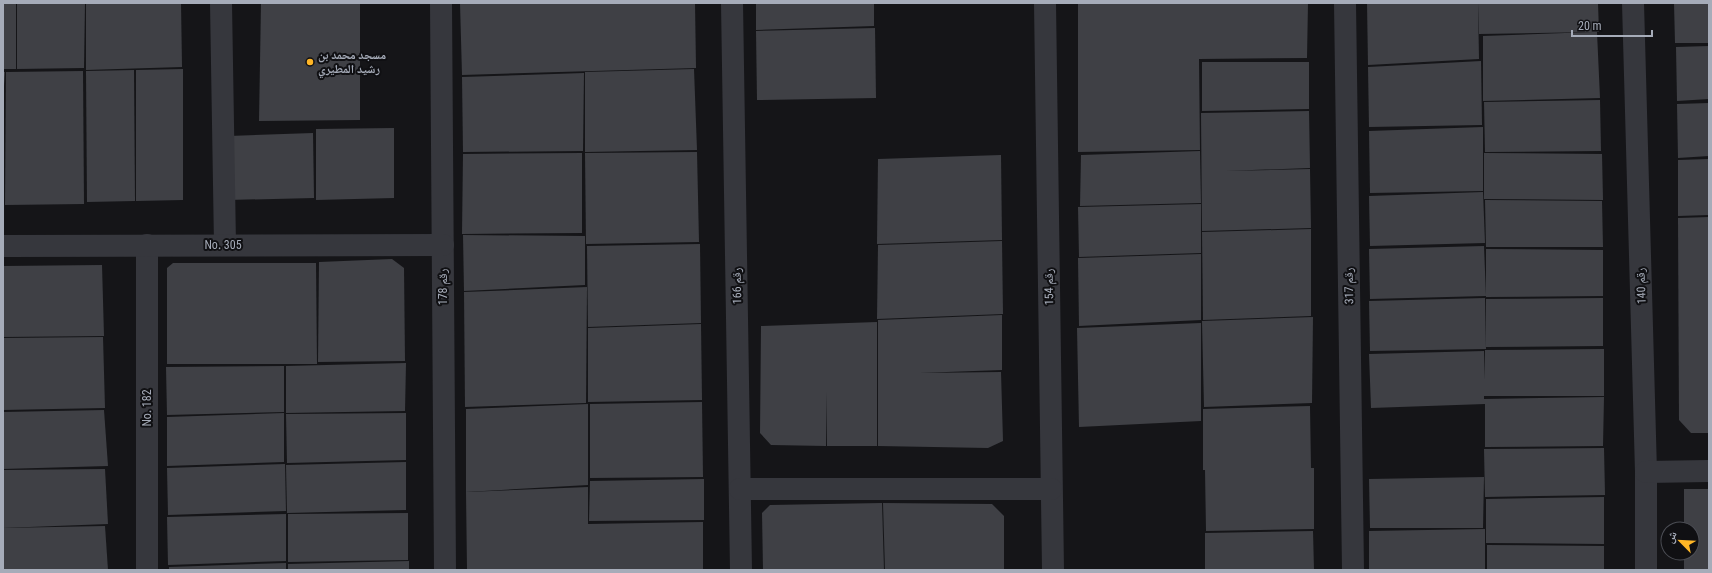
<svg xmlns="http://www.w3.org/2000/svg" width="1712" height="573" font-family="'Roboto Condensed','Noto Naskh Arabic',sans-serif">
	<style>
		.building { fill: #3f4045 }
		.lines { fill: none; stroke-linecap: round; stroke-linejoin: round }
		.minor { stroke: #36373d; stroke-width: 22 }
		.poi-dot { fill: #ffb626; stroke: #101013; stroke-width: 1.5 }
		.labels { text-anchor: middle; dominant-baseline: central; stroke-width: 4; stroke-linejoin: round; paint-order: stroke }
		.poi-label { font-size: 12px; font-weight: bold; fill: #a6acb9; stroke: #101013; text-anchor: start }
		.street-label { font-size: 12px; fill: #a6acb9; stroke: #101013 }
	</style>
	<rect width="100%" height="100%" fill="#151518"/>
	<g class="building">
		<rect x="3" y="3" width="13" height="66"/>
		<path d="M17,3h68l-1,65 -67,1z"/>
		<path d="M86,3h95l1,64 -96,3z"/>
		<path d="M261,3h99v117l-101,1z"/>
		<path d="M460,3h235l1,65 -234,7z"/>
		<path d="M756,3h118v23l-118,4z"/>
		<path d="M1078,3h230l-1,55 -108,1 1,91 -122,2z"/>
		<path d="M1367,3h111l1,56 -111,6z"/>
		<path d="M1478,3h120l1,29h-2l3,66 -117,3v-65l110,-4 -114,2z"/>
		<path d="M1674,3h35v40h-34z"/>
		<path d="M875,28l1,70 -119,2 -1,-69z"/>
		<path d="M1709,46v53l-32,2 -1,-54z"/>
		<path d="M1481,61l1,64 -113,2 -1,-60z"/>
		<path d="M1202,62h107v47l-107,2z"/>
		<path d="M183,69v131l-47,1v-131z"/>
		<path d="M694,69l3,81 -112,2v-80z"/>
		<path d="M134,70l1,131 -48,1 -1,-131z"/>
		<path d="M83,71l1,133 -79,1 1,-133z"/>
		<path d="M3,72h2l-1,14h-1z"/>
		<path d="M584,73l-1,78 -120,1 -1,-75z"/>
		<path d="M1600,100l1,51 -116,1 -1,-50z"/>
		<path d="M1709,103v53l-31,2 -1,-54z"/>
		<path d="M1309,111l1,57 -85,3 85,-2 1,59 -109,3 -1,-118z"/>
		<path d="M1483,127v64l-113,2 -1,-62z"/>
		<path d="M394,128v70l-78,2v-71z"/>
		<path d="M313,133l1,65 -86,2 1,-64z"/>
		<path d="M1200,151l1,52 -121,3 1,-51z"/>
		<path d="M697,152l2,90 -113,2 -1,-91z"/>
		<path d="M582,153v80l-120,1 1,-80z"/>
		<path d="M1484,153l118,1 1,46 -119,-1z"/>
		<path d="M1001,155l1,85 -125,4 1,-85z"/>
		<path d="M1709,159v56l-31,1v-56z"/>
		<path d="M1483,192l2,51 -115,3 -1,-50z"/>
		<path d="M1485,200l117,1 1,46h-117z"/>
		<path d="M1201,204v49l-122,4 -1,-50z"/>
		<path d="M1709,217v216h-18l-12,-13 -1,-202z"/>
		<path d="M1311,229v87l-108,4 -1,-88z"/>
		<path d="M463,235l122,1v49l-121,6z"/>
		<path d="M1002,241l1,73 -126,5 1,-74z"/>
		<path d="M700,244l1,79 -113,4 -1,-81z"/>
		<path d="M1484,246l2,50 -116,3 -1,-50z"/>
		<path d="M1486,249l117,1v46l-117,1z"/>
		<path d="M1201,254v66l-122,6 -1,-68z"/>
		<path d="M392,259l12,9 1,93 -87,1 1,-100z"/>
		<path d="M173,263h143l1,101h-150v-96z"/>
		<path d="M102,265l2,71 -101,1v-71z"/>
		<path d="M587,287l-1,116 -121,4 -1,-115z"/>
		<path d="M1485,298l1,51 -116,2 -1,-50z"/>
		<path d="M1603,298v48l-117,1v-48z"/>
		<path d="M1002,315v55l-83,3 82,-1 2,69 -15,7 -110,-2v-126z"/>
		<path d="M1313,317l-1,86 -108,4 -2,-86z"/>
		<path d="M877,322v124h-50l-1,-54v54l-55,-1 -11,-12 1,-107z"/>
		<path d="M1201,323v98l-122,6 -2,-99z"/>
		<path d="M701,324l1,76 -114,2v-74z"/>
		<path d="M103,337l2,71 -102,2v-72z"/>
		<path d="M1604,349v47h-120v3l120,-2 -1,49 -118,1v-43l-114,4 -2,-54 115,-3 1,29v-30z"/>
		<path d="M406,363l-1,48 -119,2v-47z"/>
		<path d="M284,366v46l-117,3 -1,-48z"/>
		<path d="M702,402l1,75 -113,1v-74z"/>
		<path d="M588,404v81l-122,7v-83z"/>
		<path d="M1310,406l1,62h3v61l-108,2 -1,-61h-2v-61z"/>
		<path d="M104,410l4,56 -105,3v-57z"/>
		<path d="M284,413v49l-117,4v-49z"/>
		<path d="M406,413v47l-119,3 -1,-49z"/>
		<path d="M1604,448l1,47 -120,2 -1,-48z"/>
		<path d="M406,462v48l-119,3 -1,-48z"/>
		<path d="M285,464l1,47 -118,4 -1,-47z"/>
		<path d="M105,469l3,55 -105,4v-58z"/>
		<path d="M1484,477l-1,51h-113l-1,-49z"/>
		<path d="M704,479v41l-115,1 1,-40z"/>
		<path d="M588,487v37l115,-2v48h-236l-1,-78z"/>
		<path d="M1684,489h25v81h-25v-17h8v-24h-8z"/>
		<path d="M1604,497v47l-118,-1v-44z"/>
		<path d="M882,503l2,67h-121l-1,-57 8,-8z"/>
		<path d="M883,503l109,1 12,12v54h-119z"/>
		<path d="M408,513v47l-120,2v-48z"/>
		<path d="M286,514v47l-118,4 -1,-48z"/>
		<path d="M105,526l3,44h-105v-42z"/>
		<path d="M1485,529v41h-116v-39z"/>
		<path d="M1313,531l1,39h-109v-37z"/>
		<path d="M1487,545l117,1v24h-117z"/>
		<path d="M409,561v9h-121v-6z"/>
		<path d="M286,563v7h-117v-3z"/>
	</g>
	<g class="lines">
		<g class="minor">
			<path d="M221,3l4,242"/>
			<path d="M441,3l4,567"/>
			<path d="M732,3l9,567"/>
			<path d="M1045,3l8,567"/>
			<path d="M1345,3l8,567"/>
			<path d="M1633,3l13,469v98"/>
			<path d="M147,245v325"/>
			<path d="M3,246l440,-1"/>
			<path d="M1646,472l63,-1"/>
			<path d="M740,489h311"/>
		</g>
	</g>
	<circle class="poi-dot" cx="310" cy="62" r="4"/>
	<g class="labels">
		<g class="poi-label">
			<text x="318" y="55">مسجد محمد بن<tspan x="318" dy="14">رشيد المطيري</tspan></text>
		</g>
		<g class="street-label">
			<text x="223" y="245">No. 305</text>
			<text transform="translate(737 286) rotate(-91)">رقم 166</text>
			<text transform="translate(1349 286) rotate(-91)">رقم 317</text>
			<text transform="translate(1641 286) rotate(-92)">رقم 140</text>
			<text transform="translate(443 287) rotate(-90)">رقم 178</text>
			<text transform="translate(1049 287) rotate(-91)">رقم 154</text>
			<text transform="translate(147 408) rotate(-90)">No. 182</text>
		</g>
	</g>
	<rect width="1712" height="573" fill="none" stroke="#a6acb9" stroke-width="8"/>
	<g transform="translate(1680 541) rotate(294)"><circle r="19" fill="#101013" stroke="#4c4e55"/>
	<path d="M0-3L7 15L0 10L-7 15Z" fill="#ffb626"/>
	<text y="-6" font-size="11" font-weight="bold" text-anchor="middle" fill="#a6acb9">ش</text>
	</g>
	<path d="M1572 30v6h80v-6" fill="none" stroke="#a6acb9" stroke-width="2"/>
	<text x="1578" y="30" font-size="12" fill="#a6acb9" stroke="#101013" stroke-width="3" paint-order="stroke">20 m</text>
</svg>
